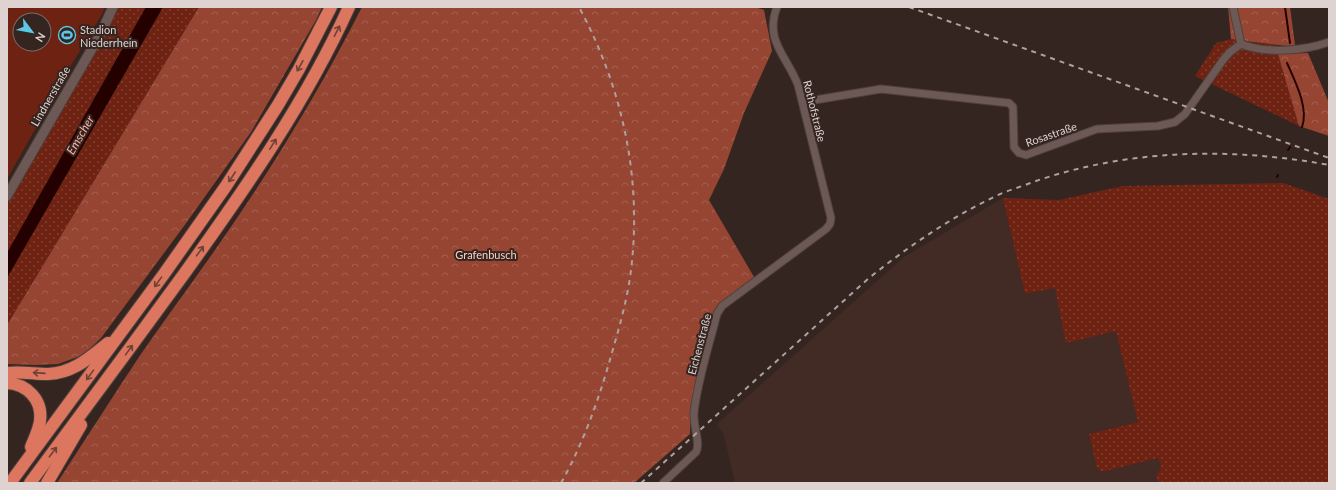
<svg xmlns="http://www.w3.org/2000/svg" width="1336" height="490" font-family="Lato,sans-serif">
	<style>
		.built { fill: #422b25 }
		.green { fill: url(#green-dots) }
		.forest { fill: url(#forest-crowns) }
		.pitch { fill: #6e2212; fill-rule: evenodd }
		.water { fill: #250000 }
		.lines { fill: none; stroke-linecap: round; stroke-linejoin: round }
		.stream { stroke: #250000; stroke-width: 2 }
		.minor-casing { stroke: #4e413d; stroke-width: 9 }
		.tertiary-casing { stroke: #4e413d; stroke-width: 11 }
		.motorway-casing { stroke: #4e413d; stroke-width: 14 }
		.minor { stroke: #6c5955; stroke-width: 7 }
		.tertiary { stroke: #6c5955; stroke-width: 9 }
		.motorway { stroke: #dc765f; stroke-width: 12 }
		.rail { stroke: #aea29f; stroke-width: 2; stroke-dasharray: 5 5; stroke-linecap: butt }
		.oneway { stroke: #6f4137 }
		.labels { text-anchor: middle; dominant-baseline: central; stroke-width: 4; stroke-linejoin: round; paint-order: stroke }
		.poi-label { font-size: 11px; fill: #ded3d0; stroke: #352521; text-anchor: start }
		.street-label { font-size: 11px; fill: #ded3d0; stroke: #352521 }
		.park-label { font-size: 11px; fill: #fecec2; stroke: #352521 }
		.water-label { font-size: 12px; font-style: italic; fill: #f8b1a1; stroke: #352521 }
	</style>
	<defs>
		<pattern id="green-dots" width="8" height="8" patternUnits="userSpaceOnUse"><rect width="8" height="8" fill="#6e2212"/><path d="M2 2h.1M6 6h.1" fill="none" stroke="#824133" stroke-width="1.8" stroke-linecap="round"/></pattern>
		<pattern id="forest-crowns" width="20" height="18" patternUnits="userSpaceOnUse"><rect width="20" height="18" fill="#974533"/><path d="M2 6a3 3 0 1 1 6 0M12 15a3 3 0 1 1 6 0" fill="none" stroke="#a55f50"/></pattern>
	</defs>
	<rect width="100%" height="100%" fill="#352521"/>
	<path class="built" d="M1003,198l22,96 30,-6 12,54 49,-12 22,92 -49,12 17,37 52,-13 3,9 -5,9 3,7h-424l-11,-48 -7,-11 187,-167z"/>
	<g class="green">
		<path d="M116,7h30l-139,246v-48l54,-97 41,-68z"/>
		<path d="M163,7h36l-192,318v-47z"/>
		<path d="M1231,39l45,6 23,81 -104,-50 21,-33z"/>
		<path d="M1283,183l46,16v284h-170l-3,-7 5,-9 -3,-9 -52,13h-5l-4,-3 -8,-34 49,-12 -22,-91 -50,12 -11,-55 -30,6 -22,-96 56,2 64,-14z"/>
	</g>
	<g class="forest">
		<path d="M199,7h123l-6,13 -65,112 -67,94 -83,112 -18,17 -25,9 -22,1 -29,-1v-39z"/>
		<path d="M362,7h393l9,3 8,41 -28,62 -20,56 -15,31 45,77 -41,36 -22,90 -1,31 -56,49h-577c28,-43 56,-87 84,-129 32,-46 65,-90 96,-136 46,-68 88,-138 125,-211z"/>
		<path d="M1228,7h62l5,38 -8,1 -56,-7z"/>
		<path d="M1308,53l21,50v33l-30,-10 -21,-72z"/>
	</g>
	<path class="pitch" d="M7,7h98l-3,7 -29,48 -66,117zM20,20h24v24h-24z"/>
	<path class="water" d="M146,7h17l-156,271v-25z"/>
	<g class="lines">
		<g class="stream">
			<path d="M1285,7l5,36"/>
			<path d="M1287,63c8,18 22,45 15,64"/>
			<path d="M1288,150l2,-3"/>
			<path d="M1277,177l1,-2"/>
		</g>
		<g class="minor-casing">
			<g id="minor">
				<path d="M1233,7l8,37"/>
				<path d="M1241,44c25,10 63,7 88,-2"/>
				<path d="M803,102l78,-13 128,14 4,4 1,40 5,6 7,2 71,-26 61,-3 17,-4 10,-8 38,-54 7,-8 11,-8"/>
				<path d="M663,483l33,-31c5,-8 -3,-26 -2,-39 3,-31 15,-67 23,-99l5,-8 104,-77 4,-5 1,-6 -33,-133c-11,-29 -34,-44 -21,-78"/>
			</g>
		</g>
		<g class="tertiary-casing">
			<path id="tertiary" d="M7,196l94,-163 12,-26"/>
		</g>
		<g class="motorway-casing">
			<g id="motorway">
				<path d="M7,373c14,-2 27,1 41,1 25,-1 41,-16 60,-31"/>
				<path d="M7,383c20,1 36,17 33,38 -1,9 -6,18 -9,26"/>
				<path d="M10,483l154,-209 62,-88 52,-81 21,-36 32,-62"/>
				<path d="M30,483c52,-70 103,-139 154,-209 61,-85 122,-172 165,-267"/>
				<path d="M47,483l34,-58"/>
			</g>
		</g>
		<use href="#minor" class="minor"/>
		<use href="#tertiary" class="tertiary"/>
		<use href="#motorway" class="motorway"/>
		<g class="rail">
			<path d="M909,7l420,151"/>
			<path d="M561,483c22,-39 38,-84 50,-127 9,-31 18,-62 21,-95 9,-88 -11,-176 -53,-254"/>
			<path d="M641,483l228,-205c40,-32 81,-60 127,-82 12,-6 25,-9 37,-14 95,-33 198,-35 296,-17"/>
		</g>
	</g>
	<defs><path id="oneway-shaft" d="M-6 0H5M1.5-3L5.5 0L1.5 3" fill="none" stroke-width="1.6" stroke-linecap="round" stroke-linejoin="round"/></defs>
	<g class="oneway">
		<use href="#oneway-shaft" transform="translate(337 31) rotate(-63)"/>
		<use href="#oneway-shaft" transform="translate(300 66) rotate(119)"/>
		<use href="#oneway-shaft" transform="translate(273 144) rotate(-58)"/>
		<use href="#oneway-shaft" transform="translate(232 177) rotate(123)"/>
		<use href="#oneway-shaft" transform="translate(200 251) rotate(-54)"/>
		<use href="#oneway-shaft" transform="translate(158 282) rotate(126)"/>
		<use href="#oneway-shaft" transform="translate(129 350) rotate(-54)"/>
		<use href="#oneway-shaft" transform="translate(39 373) rotate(-176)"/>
		<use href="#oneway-shaft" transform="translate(90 375) rotate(126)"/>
		<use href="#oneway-shaft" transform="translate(53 452) rotate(-53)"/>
	</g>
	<defs>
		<g id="stadium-ring" transform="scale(0.9)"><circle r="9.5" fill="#352521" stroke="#5bc8e7" stroke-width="1.5"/><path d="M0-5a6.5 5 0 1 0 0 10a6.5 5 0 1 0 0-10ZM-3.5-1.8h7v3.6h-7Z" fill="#5bc8e7"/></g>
	</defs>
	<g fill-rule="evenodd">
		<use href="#stadium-ring" x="67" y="35"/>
	</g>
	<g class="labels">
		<g class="poi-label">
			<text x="80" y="29">Stadion<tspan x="80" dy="13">Niederrhein</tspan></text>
		</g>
		<g class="street-label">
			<text transform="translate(50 96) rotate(-60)">Lindnerstraße</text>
			<text transform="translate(815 111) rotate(76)">Rothofstraße</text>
			<text transform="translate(1051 134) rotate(-19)">Rosastraße</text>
			<text transform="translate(699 344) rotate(-75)">Eichenstraße</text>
		</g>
		<g class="park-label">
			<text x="486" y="254">Grafenbusch</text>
		</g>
		<g class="water-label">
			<text transform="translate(80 135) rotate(-60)">Emscher</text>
		</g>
	</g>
	<rect width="1336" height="490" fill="none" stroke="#ded3d0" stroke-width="16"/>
	<g transform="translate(32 32) rotate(122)"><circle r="19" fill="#352521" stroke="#796b67"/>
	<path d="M0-3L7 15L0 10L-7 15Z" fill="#5bc8e7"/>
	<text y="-6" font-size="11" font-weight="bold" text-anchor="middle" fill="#ded3d0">N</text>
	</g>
</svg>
